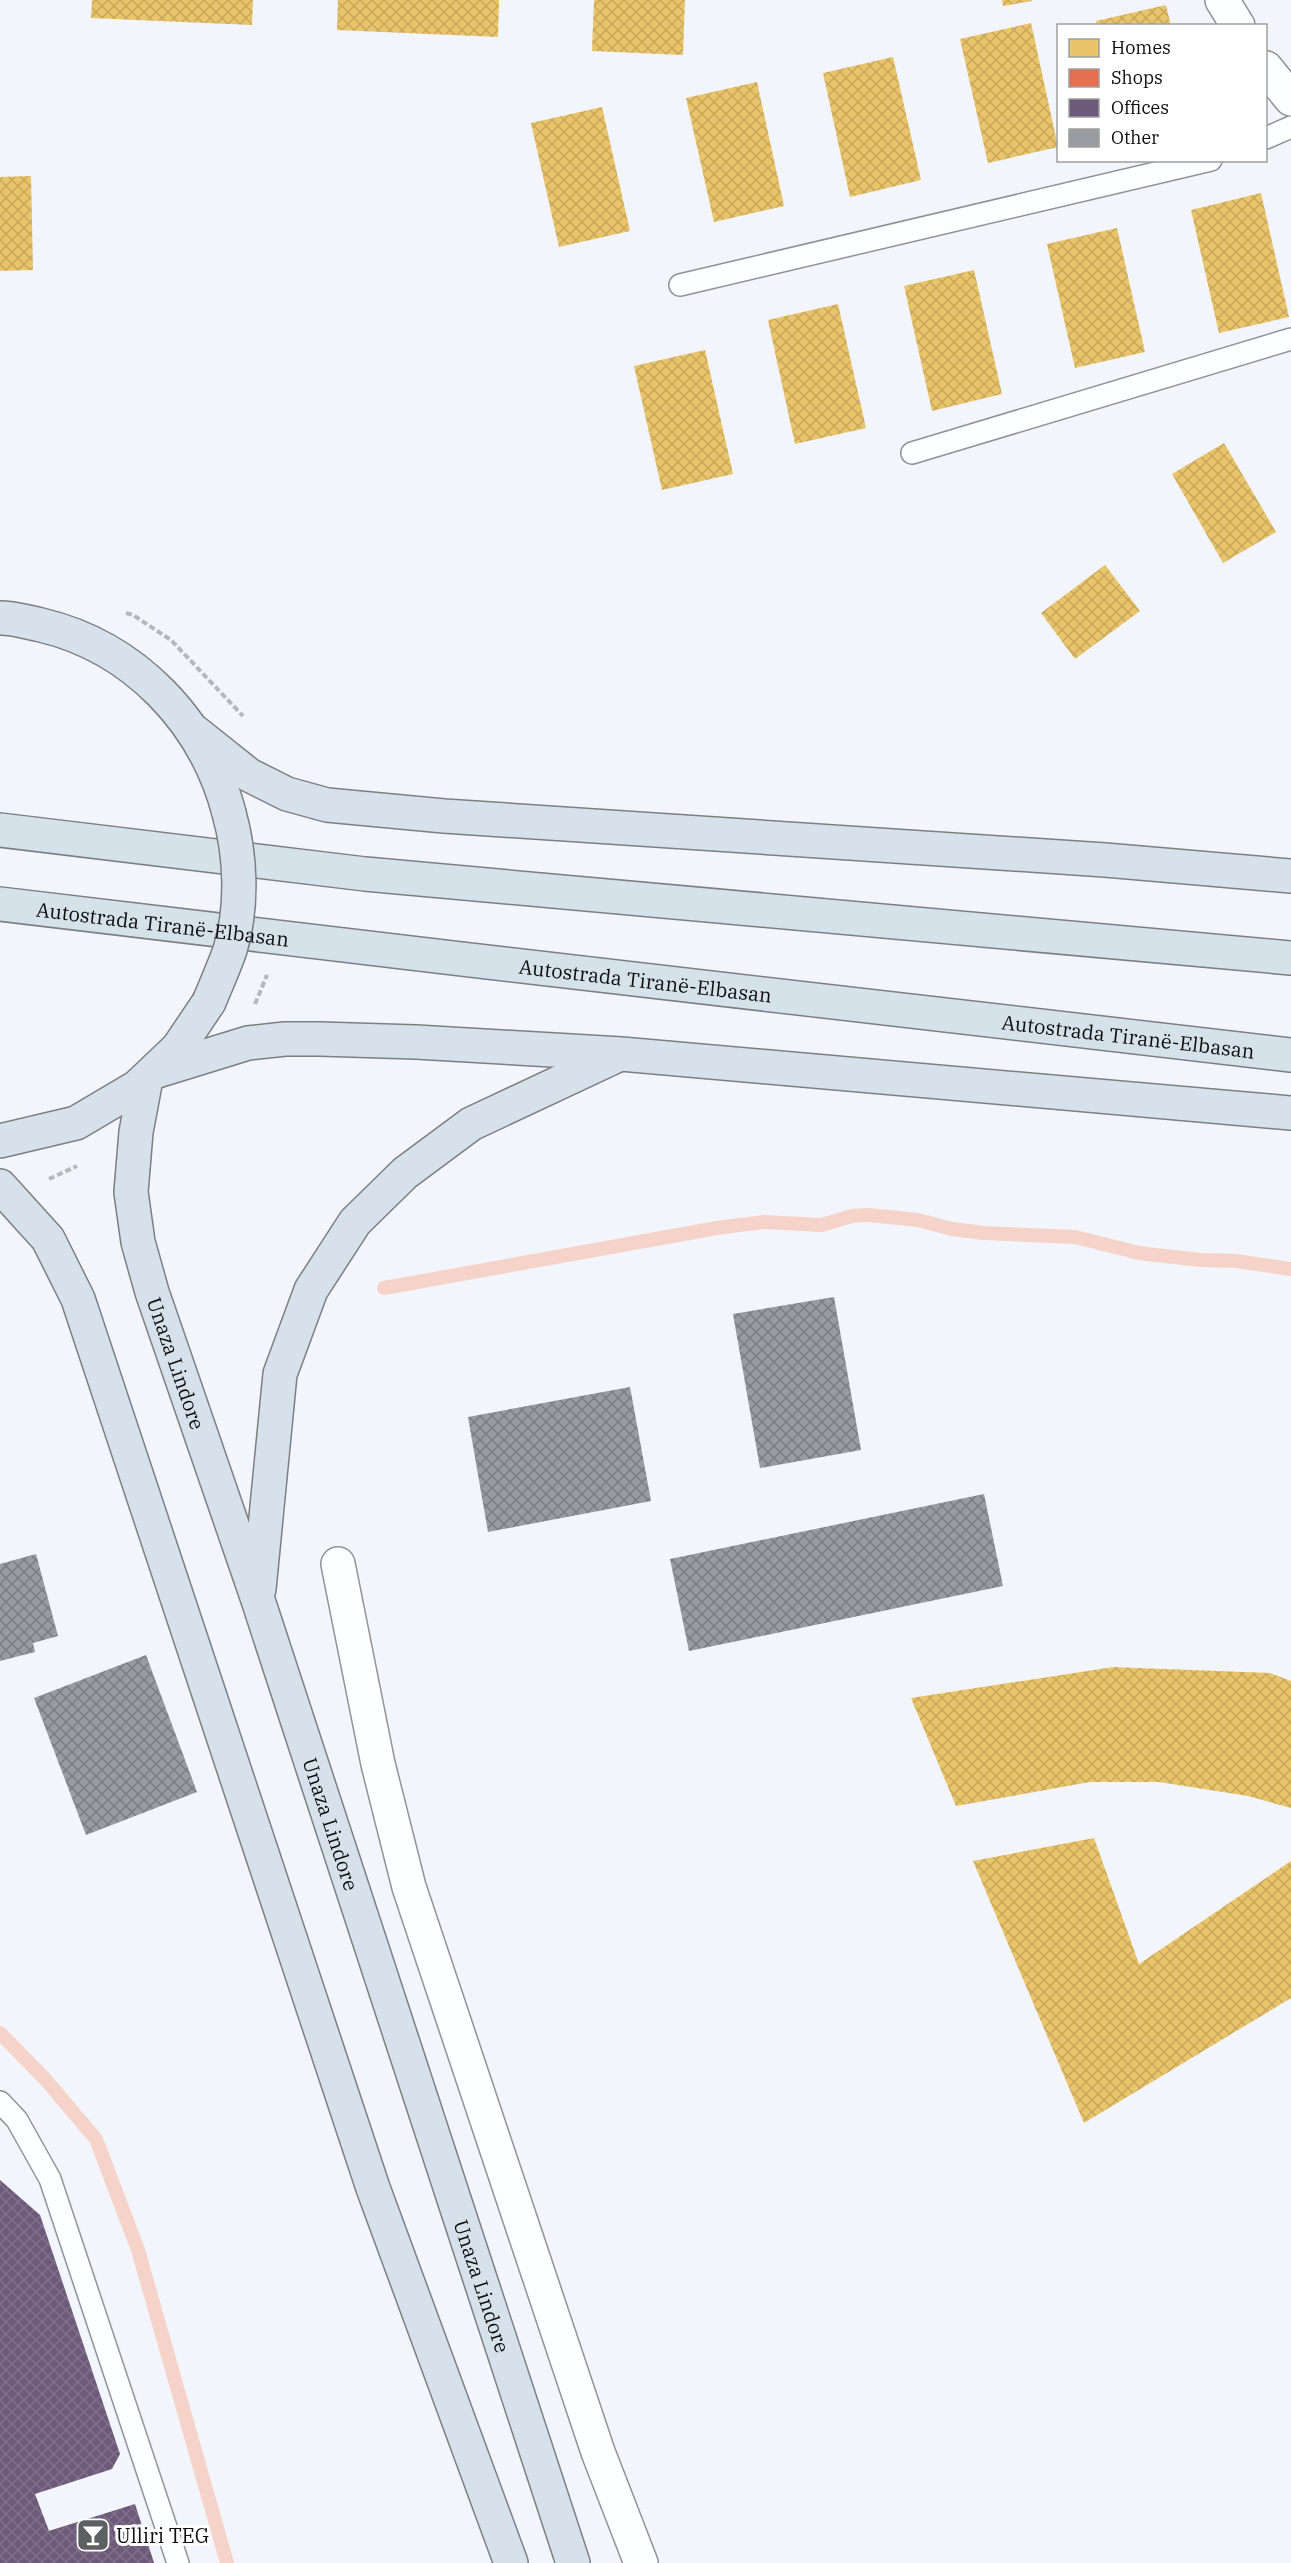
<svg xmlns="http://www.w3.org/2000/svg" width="1291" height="2563" font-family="'IBM Plex Serif',serif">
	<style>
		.homes { fill: url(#homes-cross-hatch) }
		.shops { fill: url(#shops-cross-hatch) }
		.offices { fill: url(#offices-cross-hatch) }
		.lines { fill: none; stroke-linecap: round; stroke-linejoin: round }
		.stream { stroke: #f6d3c9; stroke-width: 14 }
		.building { fill: url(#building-cross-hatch) }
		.service-casing { stroke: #919295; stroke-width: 24 }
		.minor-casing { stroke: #919295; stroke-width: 36 }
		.trunk-casing { stroke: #7e7f82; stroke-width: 36 }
		.motorway-casing { stroke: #7e7f82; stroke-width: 36 }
		.path { stroke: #b6b7b8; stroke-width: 4; stroke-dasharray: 6 3; stroke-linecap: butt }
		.service { stroke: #fdfeff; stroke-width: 21 }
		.minor { stroke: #fdfeff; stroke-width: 33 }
		.trunk { stroke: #d6e1ec; stroke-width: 33 }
		.motorway { stroke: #d5e2ea; stroke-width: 33 }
		.trunk-bridge-casing { stroke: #7e7f82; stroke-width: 36; stroke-linecap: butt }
		.trunk-bridge { stroke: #d6e1ec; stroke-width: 33 }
		.labels { text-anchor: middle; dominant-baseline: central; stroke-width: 6; stroke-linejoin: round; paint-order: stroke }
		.street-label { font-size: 20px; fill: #0e0e0e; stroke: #fff }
		.poi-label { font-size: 20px; fill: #0e0e0e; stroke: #fff; text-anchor: start }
	</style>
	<defs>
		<pattern id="homes-cross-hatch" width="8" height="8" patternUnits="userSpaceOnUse" patternTransform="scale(1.5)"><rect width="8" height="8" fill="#e9c46a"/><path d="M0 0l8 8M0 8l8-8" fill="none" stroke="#c7a75b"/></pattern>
		<pattern id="shops-cross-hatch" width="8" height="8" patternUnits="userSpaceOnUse" patternTransform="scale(1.5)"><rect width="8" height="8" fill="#e76f51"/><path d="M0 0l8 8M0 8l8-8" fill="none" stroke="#ba5a42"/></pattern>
		<pattern id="offices-cross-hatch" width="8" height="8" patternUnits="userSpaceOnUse" patternTransform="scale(1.5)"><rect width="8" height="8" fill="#6d597a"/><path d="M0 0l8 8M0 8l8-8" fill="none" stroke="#807089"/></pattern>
		<pattern id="building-cross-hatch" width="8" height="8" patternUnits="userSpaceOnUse" patternTransform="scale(1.5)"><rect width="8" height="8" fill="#989b9f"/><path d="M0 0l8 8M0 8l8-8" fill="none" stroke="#7a7d80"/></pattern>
	</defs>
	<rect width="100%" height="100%" fill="#f2f5fc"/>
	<g class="homes">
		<path d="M92,0h161l-1,25 -161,-7z"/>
		<path d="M338,0h161l-1,37 -161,-7z"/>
		<path d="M594,0h91l-2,55 -91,-4z"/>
		<path d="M1002,0h29l1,1 -29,5z"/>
		<path d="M1166,5l5,21h-74l-1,-5z"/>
		<path d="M1031,23l27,124 -70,16 -28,-124z"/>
		<path d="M893,57l28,123 -71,17 -27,-124z"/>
		<path d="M757,82l27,124 -70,16 -28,-124z"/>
		<path d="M602,107l28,124 -71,16 -28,-124z"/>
		<path d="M31,176l2,94 -33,1v-94z"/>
		<path d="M1261,193l28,124 -70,16 -28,-123z"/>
		<path d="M1117,228l28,124 -70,16 -28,-124z"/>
		<path d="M974,270l28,124 -70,17 -28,-125z"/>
		<path d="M838,304l28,124 -71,16 -27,-124z"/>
		<path d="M705,350l28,124 -71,16 -28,-124z"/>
		<path d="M1224,443l52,89 -53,31 -51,-89z"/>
		<path d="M1105,565l35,46 -65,48 -34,-46z"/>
		<path d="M1113,1667l157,6 21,8v127l-43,-12 -89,-14h-69l-134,24 -45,-108z"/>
		<path d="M1094,1838l45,126 152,-103v137l-207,125 -111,-262z"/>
	</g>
	<path class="shops" d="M115,2511l26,13 13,39h-131l9,-23 17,-9z"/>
	<path class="offices" d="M0,2180l40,35 80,239 -8,15 -77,25 14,37 86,-27 19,59h-154z"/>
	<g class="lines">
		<g class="stream">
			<path d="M384,1288l333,-60 47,-6 58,3 30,-9 17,-1 49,5 34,9 32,4 91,4 64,16 61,7 36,1 55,8"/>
			<path d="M0,2033l45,46 51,60 42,111 89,313"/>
		</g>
	</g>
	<g class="building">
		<path d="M834,1297l27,153 -101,18 -27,-154z"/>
		<path d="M630,1387l21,114 -163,31 -20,-115z"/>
		<path d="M984,1494l19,92 -314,65 -19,-92z"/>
		<path d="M36,1554l22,82 -25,7 2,9 -35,9v-97z"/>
		<path d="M146,1655l51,137 -111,43 -52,-137z"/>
	</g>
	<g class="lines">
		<g class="service-casing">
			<g id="service">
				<path d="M1266,138l25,-11"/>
				<path d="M680,285l531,-125"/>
				<path d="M912,453l379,-114"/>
				<path d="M0,2102l17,18 33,59 128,384"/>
			</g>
		</g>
		<g class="minor-casing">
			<g id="minor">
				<path d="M1222,0l16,26"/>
				<path d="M1266,68l25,31"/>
				<path d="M338,1564l40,200 31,123 189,565 43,111"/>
			</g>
		</g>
		<g class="trunk-casing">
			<g id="trunk">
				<path d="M0,618c14,0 27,4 41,7 93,22 164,96 188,188"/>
				<path d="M195,732l54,43 38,19 40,11 117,11 661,44 186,16"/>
				<path d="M154,1072l94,-29 37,-4h35l96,3 205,12 670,59"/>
				<path id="s1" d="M146,1079l-10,53 -5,60 7,50 14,50 106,308 315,963"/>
				<path d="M0,1141l76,-18 61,-36 41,-39 31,-46"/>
				<path d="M0,1186l48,53 30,60 295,889 138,375"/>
				<path d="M259,1589l21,-215 31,-84 44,-68 50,-49 66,-49 147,-69"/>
			</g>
		</g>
		<g class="motorway-casing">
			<g id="motorway">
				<path d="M0,830l365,44 926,84"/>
				<path id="s2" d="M0,904c430,53 861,100 1291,151"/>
			</g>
		</g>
		<g class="path">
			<path d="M126,613l7,2 38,25 72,76"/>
			<path d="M255,1004l12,-29"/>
			<path d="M49,1179l28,-13"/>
		</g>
		<use href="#service" class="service"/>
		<use href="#minor" class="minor"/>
		<use href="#trunk" class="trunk"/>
		<use href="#motorway" class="motorway"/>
		<g class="trunk-bridge-casing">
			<path id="trunk-bridge" d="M209,1002c7,-17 15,-35 21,-52 13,-43 11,-94 -1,-137"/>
		</g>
		<use href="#trunk-bridge" class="trunk-bridge"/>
	</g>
	<defs>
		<g id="bar-square" transform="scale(1.725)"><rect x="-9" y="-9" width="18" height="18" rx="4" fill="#5e5f61" stroke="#fff"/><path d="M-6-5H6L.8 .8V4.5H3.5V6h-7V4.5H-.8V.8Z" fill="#fff"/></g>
	</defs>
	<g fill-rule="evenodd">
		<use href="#bar-square" x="93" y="2535"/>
	</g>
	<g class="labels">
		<g class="street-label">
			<text stroke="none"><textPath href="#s2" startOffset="164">Autostrada Tiranë-Elbasan</textPath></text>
			<text stroke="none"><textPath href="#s2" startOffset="650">Autostrada Tiranë-Elbasan</textPath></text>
			<text stroke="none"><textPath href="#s2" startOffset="1136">Autostrada Tiranë-Elbasan</textPath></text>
			<text stroke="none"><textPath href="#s1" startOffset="292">Unaza Lindore</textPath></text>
			<text stroke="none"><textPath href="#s1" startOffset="778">Unaza Lindore</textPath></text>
			<text stroke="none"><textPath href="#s1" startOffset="1264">Unaza Lindore</textPath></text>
		</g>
		<g class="poi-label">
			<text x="116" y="2535">Ulliri TEG</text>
		</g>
	</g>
	<rect x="1057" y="24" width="210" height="138" fill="#ffffff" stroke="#9f9f9f" stroke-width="1.5"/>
	<rect x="1069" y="39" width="30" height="18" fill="#e9c46a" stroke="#9f9f9f" stroke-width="1.5"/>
	<text x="1111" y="54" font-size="18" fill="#0e0e0e">Homes</text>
	<rect x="1069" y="69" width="30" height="18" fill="#e76f51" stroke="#9f9f9f" stroke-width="1.5"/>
	<text x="1111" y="84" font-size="18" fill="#0e0e0e">Shops</text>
	<rect x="1069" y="99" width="30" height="18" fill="#6d597a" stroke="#9f9f9f" stroke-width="1.5"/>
	<text x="1111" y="114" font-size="18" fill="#0e0e0e">Offices</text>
	<rect x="1069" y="129" width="30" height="18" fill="#989b9f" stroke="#9f9f9f" stroke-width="1.5"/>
	<text x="1111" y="144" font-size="18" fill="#0e0e0e">Other</text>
</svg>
